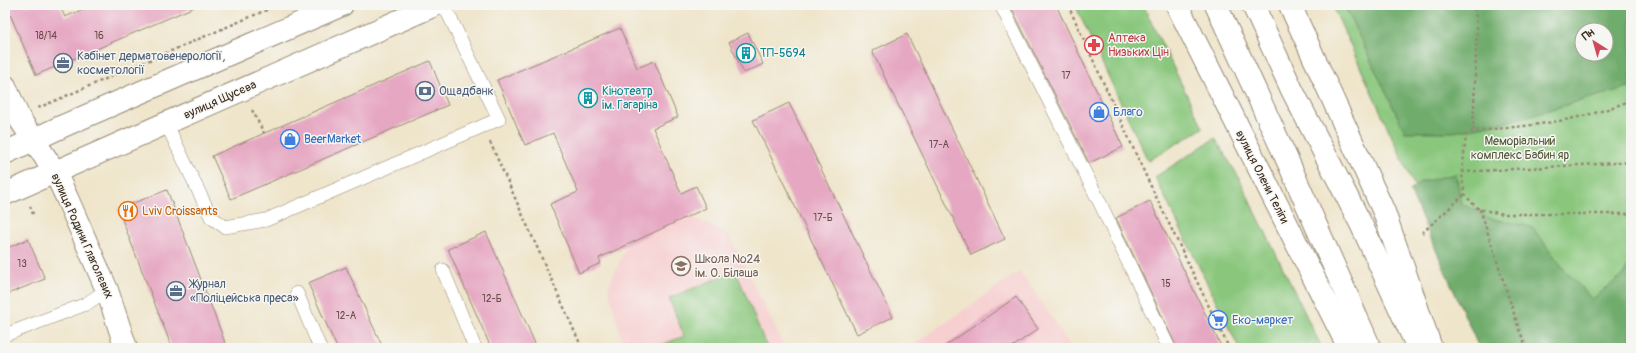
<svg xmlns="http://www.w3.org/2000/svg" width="1636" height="353" font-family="Pangolin,sans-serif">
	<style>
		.built { fill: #f7cfd0 }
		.green { fill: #8ac77d; stroke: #62784e; fill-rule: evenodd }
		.forest { fill: #6fac6c; stroke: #556b45; fill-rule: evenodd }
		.building { fill: #e6a7c2 }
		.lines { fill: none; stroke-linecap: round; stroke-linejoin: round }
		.lane-casing { stroke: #958874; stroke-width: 14 }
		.secondary-casing { stroke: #958874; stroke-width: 24 }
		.primary-casing { stroke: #958874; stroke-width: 24 }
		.path { stroke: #958874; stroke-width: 2.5; stroke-dasharray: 3 3; stroke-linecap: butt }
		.lane { stroke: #fff; stroke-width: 13 }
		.secondary { stroke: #fff; stroke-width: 22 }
		.primary { stroke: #fff; stroke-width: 22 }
		.labels { text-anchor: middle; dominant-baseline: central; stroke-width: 3; stroke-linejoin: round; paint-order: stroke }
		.number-label { font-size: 10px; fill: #664947 }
		.health-label { font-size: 12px; fill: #be3a42; stroke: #f6f6f2; text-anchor: start }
		.culture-label { font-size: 12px; fill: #0d838f; stroke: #f6f6f2; text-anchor: start }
		.service-label { font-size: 12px; fill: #4e5e75; stroke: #f6f6f2; text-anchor: start }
		.street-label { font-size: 12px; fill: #3b2a1e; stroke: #f6f6f2 }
		.shop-label { font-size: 12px; fill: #366cbe; stroke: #f6f6f2; text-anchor: start }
		.park-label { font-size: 12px; fill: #53593a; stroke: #f6f6f2 }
		.food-label { font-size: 12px; fill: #c56008; stroke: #f6f6f2; text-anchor: start }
		.education-label { font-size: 12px; fill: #785e54; stroke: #f6f6f2; text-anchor: start }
	</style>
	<rect width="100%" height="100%" fill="#f6f6f2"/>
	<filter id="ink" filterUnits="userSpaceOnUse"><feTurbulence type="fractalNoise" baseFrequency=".025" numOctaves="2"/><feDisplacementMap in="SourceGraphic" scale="8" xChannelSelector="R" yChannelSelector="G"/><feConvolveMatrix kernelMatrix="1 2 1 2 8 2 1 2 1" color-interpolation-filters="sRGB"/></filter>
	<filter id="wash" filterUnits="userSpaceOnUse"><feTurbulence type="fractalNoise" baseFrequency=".012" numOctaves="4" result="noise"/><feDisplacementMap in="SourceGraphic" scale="16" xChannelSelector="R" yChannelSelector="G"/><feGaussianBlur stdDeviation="0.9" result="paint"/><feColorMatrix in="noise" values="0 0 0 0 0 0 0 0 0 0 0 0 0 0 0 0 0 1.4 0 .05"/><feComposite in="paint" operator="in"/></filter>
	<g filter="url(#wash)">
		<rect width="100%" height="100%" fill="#efe5cb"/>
		<g class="built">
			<path d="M689,216l40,18 56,114h-161l-16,-61 19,-42z"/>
			<path d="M1020,271l52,77h-163z"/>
		</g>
		<g class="green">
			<path d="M1075,5h68l60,123 -55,33z"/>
			<path d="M1332,5h299v343h-143zM1582,30h24v24h-24z"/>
			<path d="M1215,138l23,38 84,172h-83l-84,-171z"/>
			<path d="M736,271l31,77h-113l30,-12 -15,-38z"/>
		</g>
		<g class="forest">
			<path d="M1344,5h287v80l-2,2 -122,35 -53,10h-49zM1582,30h24v24h-24z"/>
			<path d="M1456,174l5,29 28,15 43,9 32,42 28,30 31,-24 8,-13v86h-152l-69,-157 10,-9z"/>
		</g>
		<g id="blocks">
			<g class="building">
				<path d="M6,5h53l6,12 28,-12h106l-163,70z"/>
				<path d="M1010,5h46l67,142 -34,16z"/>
				<path d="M620,28l17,40 17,-7 24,56 -25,11 28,65 15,-7 10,22 -107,50 2,5 -22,10 -29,-69 28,-12 -25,-59 -28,12 -28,-65z"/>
				<path d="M748,33l15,31 -19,9 -15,-31z"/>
				<path d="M907,34l98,205 -34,16 -99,-204z"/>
				<path d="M430,61l18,44 -217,94 -19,-43z"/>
				<path d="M789,103l104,214 -36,17 -104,-214z"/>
				<path d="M167,190l60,158h-55l-54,-139z"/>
				<path d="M1150,201l72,147h-45l-61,-130z"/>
				<path d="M486,232l51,116h-46l-43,-99z"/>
				<path d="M28,239l17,40 -40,16v-46z"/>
				<path d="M346,267l37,81h-46l-29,-65z"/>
				<path d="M1016,297l22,32 -27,19h-69z"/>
			</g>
		</g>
	</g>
	<g filter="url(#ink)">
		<use href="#blocks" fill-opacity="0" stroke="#958874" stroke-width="1"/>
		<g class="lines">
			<g class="lane-casing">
				<g id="lane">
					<path d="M1001,5l99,198 69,145"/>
					<path d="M166,123l45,94 14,10 41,-7 233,-101 -55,-114"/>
					<path d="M443,270l32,78"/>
					<path d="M297,293l23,55"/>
					<path d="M5,335l81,-31 21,-14"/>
				</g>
			</g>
			<g class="secondary-casing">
				<g id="secondary">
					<path d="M1177,5l172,343"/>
					<path d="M1290,5l94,207 47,136"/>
					<path d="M5,86l14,32 36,54 12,26 40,92 19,58"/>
					<path d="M5,153l58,-27 279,-121"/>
					<path d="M5,194l430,-189"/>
				</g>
			</g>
			<g class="primary-casing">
				<g id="primary">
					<path d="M1216,5l73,159 81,184"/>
					<path d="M1253,5l39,85 69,134 57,124"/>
				</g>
			</g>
			<g class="path">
				<path d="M1068,5l78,171 83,172"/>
				<path d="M1631,100c-50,22 -104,26 -158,31l-7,5 -4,36 1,12 2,10 6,8 8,7 24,5h128"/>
				<path d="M38,108l240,-103"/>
				<path d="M252,110l12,23"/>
				<path d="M1473,131l4,-105 -3,-21"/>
				<path d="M490,142l92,206"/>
				<path d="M1462,172l169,-10"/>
				<path d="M30,206l3,8"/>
				<path d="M1480,209l40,123 7,16"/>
				<path d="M1422,233l43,-39"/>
			</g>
			<use href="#lane" class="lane"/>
			<use href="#secondary" class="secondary"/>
			<use href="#primary" class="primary"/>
		</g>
	</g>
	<defs>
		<g id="pharmacy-ring" transform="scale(1)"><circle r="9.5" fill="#f6f6f2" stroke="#e0444e" stroke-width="1.5"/><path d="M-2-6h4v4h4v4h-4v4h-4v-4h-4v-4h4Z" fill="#e0444e"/></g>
		<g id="building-ring" transform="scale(1)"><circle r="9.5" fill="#f6f6f2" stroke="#0f9aa8" stroke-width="1.5"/><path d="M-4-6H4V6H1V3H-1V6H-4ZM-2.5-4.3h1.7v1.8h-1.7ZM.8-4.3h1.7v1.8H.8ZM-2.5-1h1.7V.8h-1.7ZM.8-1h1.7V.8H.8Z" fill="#0f9aa8"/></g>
		<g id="office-ring" transform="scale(1)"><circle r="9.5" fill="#f6f6f2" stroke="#5c6f8a" stroke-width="1.5"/><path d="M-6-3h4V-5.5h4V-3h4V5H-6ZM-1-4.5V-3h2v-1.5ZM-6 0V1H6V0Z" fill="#5c6f8a"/></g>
		<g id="bank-ring" transform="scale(1)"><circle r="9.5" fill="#f6f6f2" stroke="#5c6f8a" stroke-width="1.5"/><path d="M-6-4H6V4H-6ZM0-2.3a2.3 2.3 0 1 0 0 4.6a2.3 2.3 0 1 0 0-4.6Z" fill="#5c6f8a"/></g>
		<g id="shop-ring" transform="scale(1)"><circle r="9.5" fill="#f6f6f2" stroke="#3f7fe0" stroke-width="1.5"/><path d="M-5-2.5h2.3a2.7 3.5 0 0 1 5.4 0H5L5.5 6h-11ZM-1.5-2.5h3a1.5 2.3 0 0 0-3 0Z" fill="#3f7fe0"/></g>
		<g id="restaurant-ring" transform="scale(1)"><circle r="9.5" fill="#f6f6f2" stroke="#e8710a" stroke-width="1.5"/><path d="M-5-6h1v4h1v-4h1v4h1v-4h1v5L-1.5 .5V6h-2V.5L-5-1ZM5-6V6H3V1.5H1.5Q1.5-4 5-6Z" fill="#e8710a"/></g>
		<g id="school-ring" transform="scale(1)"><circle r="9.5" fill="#f6f6f2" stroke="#8d6e63" stroke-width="1.5"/><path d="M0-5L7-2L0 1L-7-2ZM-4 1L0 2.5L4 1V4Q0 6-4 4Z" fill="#8d6e63"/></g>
		<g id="supermarket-ring" transform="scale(1)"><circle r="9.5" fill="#f6f6f2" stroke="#3f7fe0" stroke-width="1.5"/><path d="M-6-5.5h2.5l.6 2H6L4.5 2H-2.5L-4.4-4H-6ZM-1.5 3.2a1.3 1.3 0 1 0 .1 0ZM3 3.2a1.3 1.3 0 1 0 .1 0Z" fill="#3f7fe0"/></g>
	</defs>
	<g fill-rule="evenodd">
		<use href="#pharmacy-ring" x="1094" y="45"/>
		<use href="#building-ring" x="746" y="53"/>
		<use href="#office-ring" x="63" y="63"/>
		<use href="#bank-ring" x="425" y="91"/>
		<use href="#building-ring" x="588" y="98"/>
		<use href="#shop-ring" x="1099" y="112"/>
		<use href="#shop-ring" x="290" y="139"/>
		<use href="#restaurant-ring" x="128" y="211"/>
		<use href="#school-ring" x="681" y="266"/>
		<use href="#office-ring" x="176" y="291"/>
		<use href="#supermarket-ring" x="1218" y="320"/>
	</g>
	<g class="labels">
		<g class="number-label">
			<text x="46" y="36">18/14</text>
			<text x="99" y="36">16</text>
			<text x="1066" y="76">17</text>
			<text x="939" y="145">17-А</text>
			<text x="823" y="218">17-Б</text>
			<text x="22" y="264">13</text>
			<text x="1166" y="284">15</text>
			<text x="492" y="299">12-Б</text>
			<text x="346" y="316">12-А</text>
		</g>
		<g class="health-label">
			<text x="1108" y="38">Аптека<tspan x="1108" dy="14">Низьких Цін</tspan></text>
		</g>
		<g class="culture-label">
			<text x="760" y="53">ТП-5694</text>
			<text x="602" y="91">Кінотеатр<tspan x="602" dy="14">ім. Гагаріна</tspan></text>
		</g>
		<g class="service-label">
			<text x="77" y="56">Кабінет дерматовенерології,<tspan x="77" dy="14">косметології</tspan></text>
			<text x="439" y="91">Ощадбанк</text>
			<text x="190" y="284">Журнал<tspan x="190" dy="14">«Поліцейська преса»</tspan></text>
		</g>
		<g class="street-label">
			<text transform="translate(220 100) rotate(-24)">вулиця Щусєва</text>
			<text transform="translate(1262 177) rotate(63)">вулиця Олени Теліги</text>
			<text transform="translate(82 236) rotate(66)">вулиця Родини Глаголєвих</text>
		</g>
		<g class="shop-label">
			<text x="1113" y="112">Благо</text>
			<text x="304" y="139">BeerMarket</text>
			<text x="1232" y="320">Еко-маркет</text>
		</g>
		<g class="park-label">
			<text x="1520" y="141">Меморіальний<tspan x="1520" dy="14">комплекс Бабин яр</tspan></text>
		</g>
		<g class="food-label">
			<text x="142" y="211">Lviv Croissants</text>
		</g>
		<g class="education-label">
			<text x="695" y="259">Школа №24<tspan x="695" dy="14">ім. О. Білаша</tspan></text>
		</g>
	</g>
	<rect width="1636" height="353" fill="none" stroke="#f6f6f2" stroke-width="20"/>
	<g transform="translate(1594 42) rotate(323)"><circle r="19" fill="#f6f6f2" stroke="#aba49d"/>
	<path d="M0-3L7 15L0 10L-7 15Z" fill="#d1495b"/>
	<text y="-6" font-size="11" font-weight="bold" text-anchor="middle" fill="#3b2a1e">Пн</text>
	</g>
</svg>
